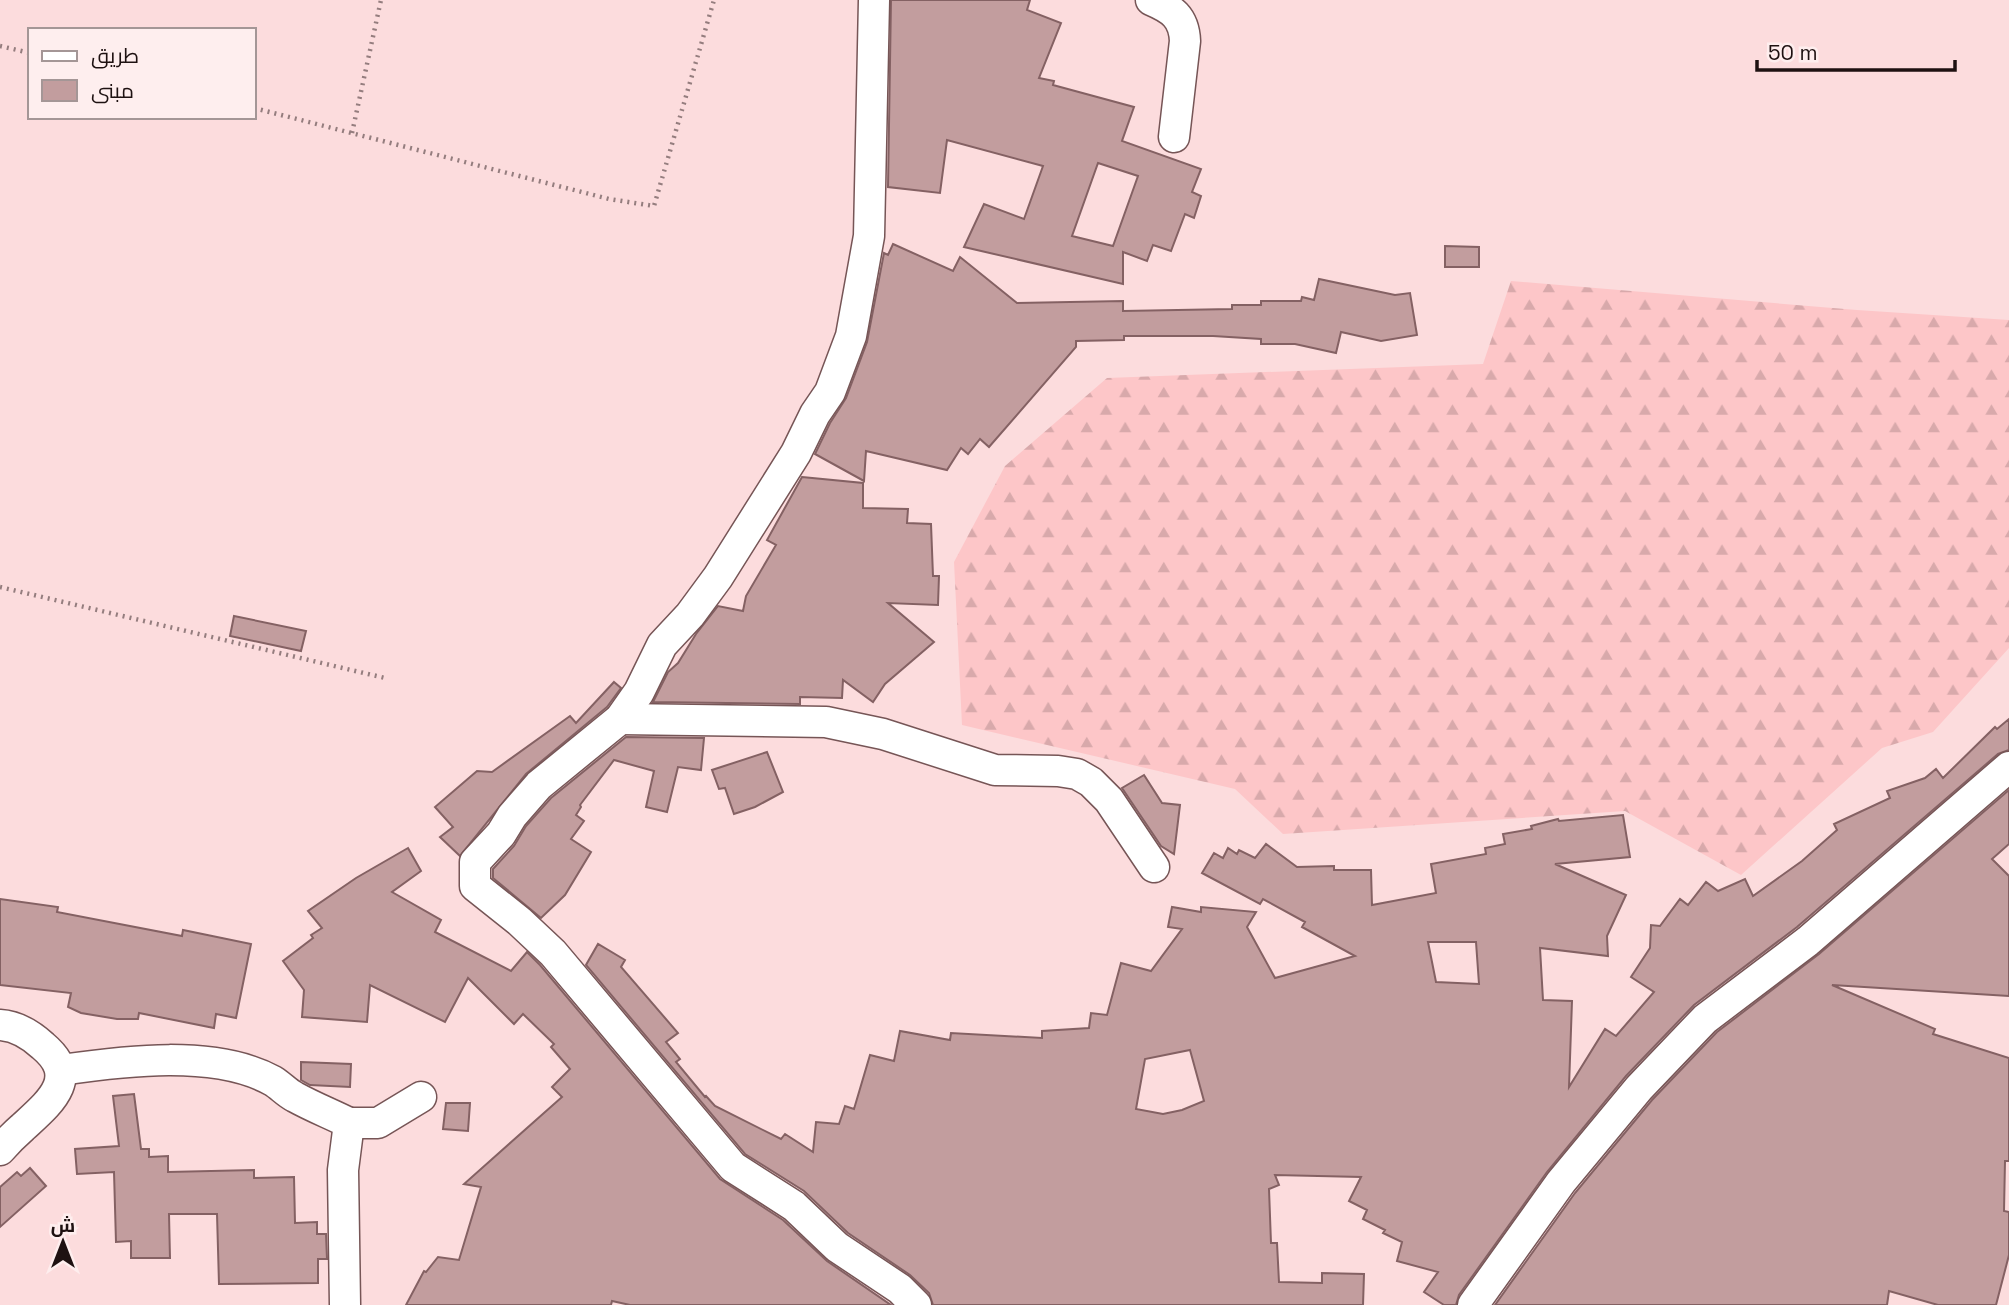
<svg xmlns="http://www.w3.org/2000/svg" width="2009" height="1305" font-family="'Space Grotesk',Cairo,sans-serif">
	<style>
		.forest { fill: url(#forest-firs) }
		.building { fill: #c29d9e; stroke: #846163; stroke-width: 2; fill-rule: evenodd }
		.lines { fill: none; stroke-linecap: round; stroke-linejoin: round }
		.minor-casing { stroke: #765556; stroke-width: 33 }
		.path { stroke: #947d7e; stroke-width: 4.5; stroke-dasharray: 2 5; stroke-linecap: butt }
		.minor { stroke: #fff; stroke-width: 30 }
	</style>
	<defs>
		<pattern id="forest-firs" width="22" height="20" patternUnits="userSpaceOnUse" patternTransform="scale(1.75)"><rect width="22" height="20" fill="#fdc6c8"/><path d="M5 1l3.5 6h-7zM16 11l3.5 6h-7z" fill="#d8a9ab"/></pattern>
	</defs>
	<rect width="100%" height="100%" fill="#fcdcdd"/>
	<path class="forest" d="M1511,281l346,29 152,10v328l-76,84 -51,16 -141,127 -116,-64 -342,23 -48,-45 -273,-64 -8,-163 51,-96 102,-88 376,-14z"/>
	<g class="building">
		<path d="M891,0h139l-3,10 34,13 -22,55 15,3 -1,4 81,22 -12,34 79,28 -9,23 9,4 -7,22 -9,-4 -14,37 -18,-6 -6,16 -24,-9v32l-159,-37 20,-43 40,15 19,-53 -96,-26 -7,53 -52,-6zM1098,163l40,13 -25,70 -41,-10z"/>
		<path d="M893,244l60,27 7,-14 57,46 106,-2v10l109,-2v-4h29v-4h40l1,-4 12,3 5,-21 76,16 15,-2 7,42 -36,6 -40,-9 -5,21 -41,-9h-34v-5l-48,-3h-89v4l-48,1v6l-87,100 -9,-8 -12,15 -7,-6 -14,22 -81,-19 -2,30 -49,-27 15,-31 16,-25 21,-56 17,-89 4,2z"/>
		<path d="M1445,246l34,1v20h-34z"/>
		<path d="M802,477l61,6v25l45,1 -1,14 24,1 2,52h6l-1,29 -50,-2 46,39 -49,42 -12,18 -30,-22 -1,18 -42,-1v7l-147,-2 15,-30 10,-9 18,-29 22,-28 25,5 3,-15 30,-51 -9,-5z"/>
		<path d="M234,616l72,15 -5,20 -71,-15z"/>
		<path d="M614,682l7,6 -14,19 -81,67 -66,82 -20,-19 13,-10 -18,-20 42,-36 15,1 78,-56 6,7z"/>
		<path d="M2009,719v31l-11,4 -201,173 -103,78 -68,71 -79,96 -88,123 -3,10h-12l-20,-13 14,-20 -41,-11 5,-19 -19,-9 2,-3 -22,-11 4,-9 -18,-9 12,-24 -86,-2 4,10 -10,4 2,54h6l2,39 43,1v-10l42,1 -1,31h-430l-4,-12 -19,-18 -62,-42 -44,-42 -59,-37 -159,-189 12,-21 27,16 -4,7 57,66 -12,9 14,17 -4,3 29,35 1,-1 9,10 66,33 4,-5 28,18 3,-30 23,2 6,-18 9,3 16,-54 24,6 6,-30 50,9 1,-7 91,5v-7l47,-3 2,-15 16,2 14,-52 30,8 31,-42 -14,-2 4,-20 29,5v-5l55,5 -9,15 28,51 80,-22 -53,-29 3,-5 -42,-23 -3,5 -58,-31 12,-20 9,5 5,-10 9,6 2,-4 16,8 11,-14 31,23 37,-1v4h37l1,35 64,-12 -5,-29 55,-10 -1,-6 20,-4 -2,-10 29,-5 -1,-3 27,-7 1,2 64,-6 7,42 -75,7 71,31 -19,41 1,20 -68,-8 3,52 29,1 -3,86 36,-58 11,7 38,-44 -23,-15 19,-29 1,-23 9,1 20,-27 8,6 18,-23 12,9 27,-12 8,17 49,-35 35,-31 -3,-6 56,-26 -3,-7 38,-13 11,-9 7,9 52,-51 2,2zM1428,942h48l3,42 -43,-2zM1190,1050l14,51 -22,9 -19,4 -27,-5 9,-50z"/>
		<path d="M626,737l78,1 -3,32 -23,-3 -11,45 -21,-5 8,-36 -40,-11 -34,45 1,2 -5,8 8,6 -13,18 20,13 -26,43 -24,23 -48,-40v-9l21,-23 12,-20 25,-28z"/>
		<path d="M767,752l16,40 -28,15 -21,7 -9,-26 -6,1 -7,-19z"/>
		<path d="M1144,775l18,28 18,2 -6,49 -13,-8 -39,-58z"/>
		<path d="M2009,790v54l-17,15 17,17v120l-177,-11 103,44 -2,5 76,24v103h-4l-1,50 5,1v43l-13,50h-58l-49,-14 -2,14h-392l80,-112 77,-93 65,-68 102,-78z"/>
		<path d="M408,848l13,23 -29,21 49,28 -6,12 76,39 16,-19 13,13 180,214 63,41 44,41 64,44h-261l-18,-4 -1,4h-205l18,-34 2,1 12,-15 21,3 22,-73 -17,-3 98,-87 -10,-10 18,-18 -19,-22 3,-3 -31,-30 -9,10 -46,-46 -23,44 -75,-37 -3,37 -65,-5 2,-27 -21,-29 30,-23 -2,-3 11,-7 -14,-17 48,-33z"/>
		<path d="M0,899l58,8 -1,5 125,24 1,-6 68,14 -15,74 -20,-4 -2,14 -75,-15 -1,6h-21l-36,-6 -13,-6 3,-14 -71,-8z"/>
		<path d="M301,1062l50,2 -1,23 -40,-2 -9,-5z"/>
		<path d="M134,1094l7,55h8v8l19,-1v16l86,-2v8l40,-1 1,46 22,-1v12h9l1,25h-9v24l-99,1 -2,-70h-48l1,44h-39v-17l-15,1 -2,-70 -37,2 -2,-25 44,-3 -6,-50z"/>
		<path d="M446,1103h24l-2,28 -25,-2z"/>
		<path d="M30,1168l16,18 -46,41v-40l17,-15 4,4z"/>
	</g>
	<g class="lines">
		<g class="minor-casing">
			<g id="minor">
				<path d="M874,0l-5,236 -18,100 -21,56 -15,22 -19,39 -78,124 -28,38 -28,30 -23,47 -19,27 -81,66 -27,31 -11,18 -26,28v24l44,35 34,32 180,214 61,39 43,41 63,42 16,16"/>
				<path d="M1151,0c21,9 33,17 34,41l-11,96"/>
				<path d="M620,719l206,3 57,12 112,36 63,1 19,3 14,8 18,18 45,67"/>
				<path d="M0,1025c16,1 31,10 43,21 38,32 6,57 -20,81 -8,7 -16,15 -23,23"/>
				<path d="M61,1070c63,-9 154,-21 212,11 8,5 14,12 22,16 18,10 36,17 54,26l-6,47 2,135"/>
				<path d="M349,1123h29l43,-26"/>
				<path d="M1473,1305l88,-123 78,-94 66,-69 103,-78 201,-174"/>
			</g>
		</g>
		<g class="path">
			<path d="M0,46l30,7"/>
			<path d="M254,108l355,91 45,7 60,-206"/>
			<path d="M352,133l29,-133"/>
			<path d="M0,587l385,91"/>
		</g>
		<use href="#minor" class="minor"/>
	</g>
	<rect x="28" y="28" width="228" height="91" fill="#feeeee" stroke="#a49696" stroke-width="2"/>
	<rect x="42" y="51" width="35" height="10" fill="#ffffff" stroke="#a49696" stroke-width="2"/>
	<text x="91" y="63" font-size="21" fill="#1e1111">طريق</text>
	<rect x="42" y="80" width="35" height="21" fill="#c29d9e" stroke="#a49696" stroke-width="2"/>
	<text x="91" y="98" font-size="21" fill="#1e1111">مبنى</text>
	<g transform="translate(63 1242)" stroke="#feeeee" stroke-width="5" paint-order="stroke">
	<path d="M0-5L12 26L0 18L-12 26Z" fill="#1e1111"/>
	<text y="-10" font-size="19" font-weight="bold" text-anchor="middle" fill="#1e1111">ش</text>
	</g>
	<path d="M1757 60v10h198v-10" fill="none" stroke="#1e1111" stroke-width="3.5"/>
	<text x="1768" y="60" font-size="21" fill="#1e1111" stroke="#feeeee" stroke-width="5" paint-order="stroke">50 m</text>
</svg>
